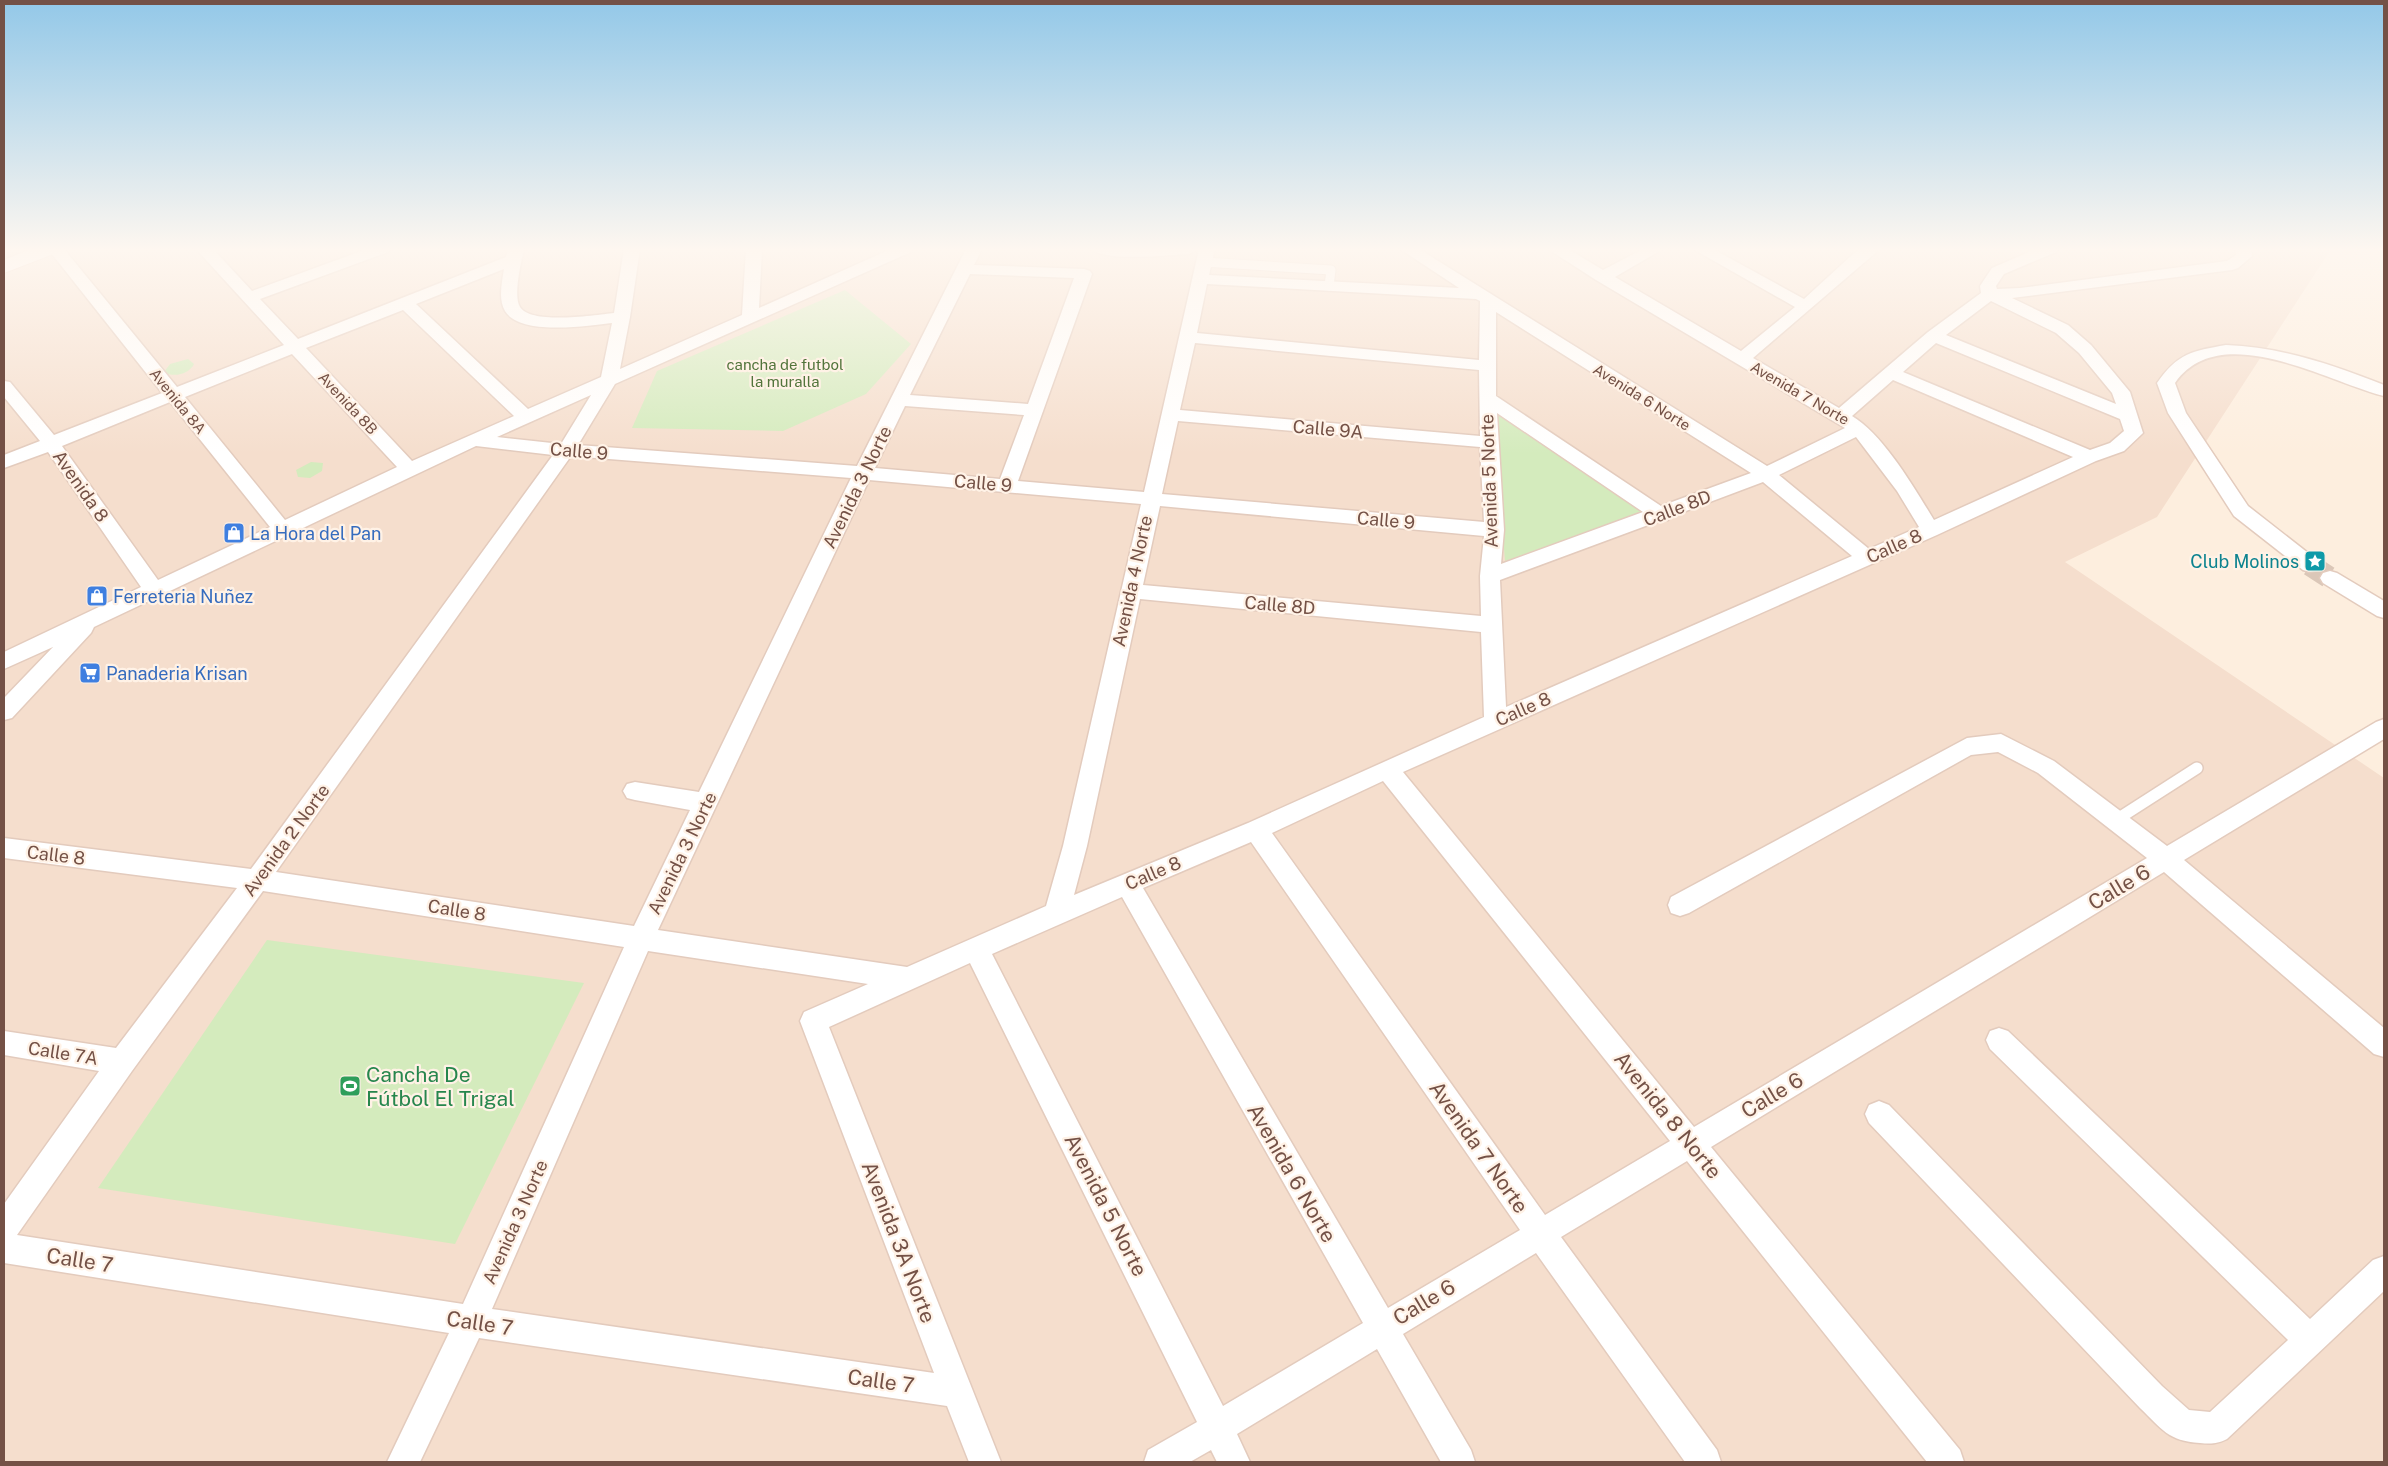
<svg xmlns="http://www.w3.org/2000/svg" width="2388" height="1466" font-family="'Public Sans',sans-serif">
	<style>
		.residential { fill: #f5decd }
		.green { fill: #d4ebbd }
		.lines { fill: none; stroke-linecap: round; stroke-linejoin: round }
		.street-tunnel { stroke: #dbc7b8; stroke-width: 22; stroke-dasharray: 22 11; stroke-linecap: butt }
		.lane-far1-casing { stroke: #e3cbbd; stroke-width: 11 }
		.lane-casing { stroke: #e3cbbd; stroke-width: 14 }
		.street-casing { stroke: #e3cbbd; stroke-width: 3 }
		.secondary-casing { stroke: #e9cbba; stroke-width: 2 }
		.lane-far1 { stroke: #fff; stroke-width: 9 }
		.lane { stroke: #fff; stroke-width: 11 }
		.street { fill: #fff; fill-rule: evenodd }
		.secondary { fill: #fff; fill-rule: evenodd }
		.labels { text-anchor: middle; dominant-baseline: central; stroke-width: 4.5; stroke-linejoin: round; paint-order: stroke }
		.far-park-label { font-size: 15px; fill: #52743b; stroke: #fff2e6 }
		.far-street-label { font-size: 15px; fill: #745146; stroke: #fff2e6 }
		.street-label { font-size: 18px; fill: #745146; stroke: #fff2e6 }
		.shop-label { font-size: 18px; fill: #366cbe; stroke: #fff2e6; text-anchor: start }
		.culture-label { font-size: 18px; fill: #0d838f; stroke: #fff2e6; text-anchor: end }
		.near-street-label { font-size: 21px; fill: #745146; stroke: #fff2e6 }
		.near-leisure-label { font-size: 21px; fill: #27864d; stroke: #fff2e6; text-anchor: start }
	</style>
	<rect width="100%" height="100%" fill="#fdeede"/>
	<path class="residential" d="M4,249h2327l-174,268 -92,45 319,216v684h-2380z"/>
	<g class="green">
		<path d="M845,290l66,54 -45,50 -83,37 -151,-3 25,-57z"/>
		<path d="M188,359l6,5c-5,10 -20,14 -30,8l6,-8z"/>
		<path d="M1493,409l152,103 -140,49z"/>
		<path d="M311,462l12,1 -1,8 -12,7 -12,-1 -2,-7z"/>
		<path d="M267,940l317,43 -129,261 -357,-56z"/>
	</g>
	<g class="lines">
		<path class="street-tunnel" d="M2310,565l20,13"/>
		<g class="lane-far1-casing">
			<path id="lane-far1" d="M1203,262l128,8 -2,16"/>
		</g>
		<g class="lane-casing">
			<path id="lane" d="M2116,820l81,-52"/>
		</g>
		<g class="street-casing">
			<g id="street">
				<path d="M48,249h16l113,138 107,-42 -88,-96h17l39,42 115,-42h23l-2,3 -128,47 38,40 208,-82 2,-8h16c-3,13 -11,47 -4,58 11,18 76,8 94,6l10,-64h16l-10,68 -10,52 122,-54 4,-66h16l-3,59 132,-59h22l-2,3 -296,132 -37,61 279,21 109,-217h16l-8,16 110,4 6,2 2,3 -74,207 126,11 55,-243h16l-6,26 250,13 -59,-39h19l348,217 78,-38 -249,-148 -48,-31h20l35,21 40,-21h20l-48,28 126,74 54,-44 -102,-58h20l91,50 49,-45 8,-5h19l-127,109 86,50 89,-76 53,-39 -1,-7 12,-18 44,-19h22l-2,3 -52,22 -8,12 1,3 23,-1 207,-27 9,-6 -1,-6h16l1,7 -14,12 -6,2 -220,28 56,27 23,20 39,47 13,41 -19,18 -28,10 -159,74 -534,237 291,355 453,-269 -109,-85 -40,-21 -27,3 -282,158 -9,3 -9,-3 -3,-8 3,-8 296,-159 34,-4 53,27 113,85 209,-124 8,-3v20l-200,121 200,168v29l-10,-3 -210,-182 -453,275 249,303 4,12h-37l-240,-301 -126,76 156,213 4,12h-36l-149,-209 -133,81 68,116 4,12h-34l-64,-113 -140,85 13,28h-33l-6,-12 -21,12h-46l4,-12 49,-28 -227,-459 -141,64 172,435h-32l-22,-56 -468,-68 -59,124h-33l62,-129 -445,-70v-59l95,-133 -95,-16v-24l112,17 121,-160 -233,-30v-20l247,31 302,-414 -77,-9 -382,181 -3,6 -79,85 -8,2v-22l49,-51 -49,22v-17l137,-65 -93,-135 -44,16v-13l36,-14 -36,-44v-16l6,1 44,53 108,-42zM504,269c-2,13 -6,30 1,42 15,25 83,15 107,12l-11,54 -73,32 -112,-105zM970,274l104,4 -46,126 -118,-9zM1207,284l269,15 4,2 -1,59 -282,-27zM1991,301l65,32 23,20 33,40 4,11 -170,-69zM403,310l111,106 -102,45 -106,-113zM1496,312l255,161 -90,33 -165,-110zM1195,343l284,27 1,66 -300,-26zM1936,343l184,76 4,12 -14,12 -20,7 -187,-78zM292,354l105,113 -112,53 -100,-123zM1893,380l180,77 -139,63c-19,-31 -51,-86 -82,-104zM591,395l-30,49 -64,-7zM170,402l100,125 -112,53 -96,-134zM905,406l119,9 -24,64 -125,-11zM1497,413l146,99 -142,52 3,-34zM1178,421l302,26 4,75 -322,-28zM1856,437l41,54 22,36 -50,22 -90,-74zM571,456l280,22 -152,314 -64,-10 -8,2 -4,7 4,7 8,2 55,10 -56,116 -358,-54zM869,480l272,24 -78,342 -17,60 -139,61 -249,-37zM1763,482l89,74 -346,151 -6,-127 159,-59 9,-1 2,-3zM1160,506l324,30 -4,40 1,40 -338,-31zM1140,599l341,33 3,85 -236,106 -174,72 13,-49zM1383,781l287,360 -125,74 -273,-382zM1251,842l269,388 -132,78 -245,-420zM263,891l361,56 -161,357 -446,-69 115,-164zM1122,897l241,426 -140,83 -231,-452zM648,951l220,33 -64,28 -4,9 134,352 -442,-64z"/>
				<path d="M1092,249h105l-8,5c-17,1 -87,8 -97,-5z"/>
				<path d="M2226,345c56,2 107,20 158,40v11c-56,-14 -164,-78 -209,-13l11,30 62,93 69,54 3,5 -3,5 -7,2 -7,-2 -69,-54 -66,-103 -11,-30c21,-30 35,-32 69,-38z"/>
				<path d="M2330,571l7,2 47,28v17l-7,-2 -54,-33 -3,-5 3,-5z"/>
				<path d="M1999,1028l9,3 302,288 63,-59 11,-4v35l-157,148c-10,5 -16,5 -27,4 -32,-2 -38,-14 -60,-35l-271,-285 -4,-9 4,-9 10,-4 10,4 273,281 27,24 21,2 78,-72 -298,-291 -4,-9 4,-9z"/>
			</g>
		</g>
		<g class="secondary-casing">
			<path id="secondary" d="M31,249h27l-2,4 -52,20v-13z"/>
		</g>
		<use href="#lane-far1" class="lane-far1"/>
		<use href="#lane" class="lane"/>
		<use href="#street" class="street"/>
		<use href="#secondary" class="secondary"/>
	</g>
	<linearGradient id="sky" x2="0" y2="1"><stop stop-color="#93c8e8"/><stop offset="0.55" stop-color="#fef7f0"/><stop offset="1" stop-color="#fef7f0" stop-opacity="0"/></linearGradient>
	<rect width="2388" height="454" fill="url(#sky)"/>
	<defs>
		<g id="shop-square" transform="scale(1.125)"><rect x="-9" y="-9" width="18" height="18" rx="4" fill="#3f7fe0" stroke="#fff2e6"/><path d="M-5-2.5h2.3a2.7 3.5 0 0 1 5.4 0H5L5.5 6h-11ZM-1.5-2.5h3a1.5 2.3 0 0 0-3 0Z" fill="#fff"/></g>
		<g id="sight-square" transform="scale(1.125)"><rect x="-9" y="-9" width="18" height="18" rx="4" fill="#0f9aa8" stroke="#fff2e6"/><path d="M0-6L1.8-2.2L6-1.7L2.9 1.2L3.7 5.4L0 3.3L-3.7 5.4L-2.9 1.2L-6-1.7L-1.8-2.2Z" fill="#fff"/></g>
		<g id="supermarket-square" transform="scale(1.125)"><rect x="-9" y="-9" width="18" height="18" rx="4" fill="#3f7fe0" stroke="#fff2e6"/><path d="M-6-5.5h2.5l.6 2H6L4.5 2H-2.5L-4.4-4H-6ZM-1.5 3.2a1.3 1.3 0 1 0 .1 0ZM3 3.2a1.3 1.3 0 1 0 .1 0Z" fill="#fff"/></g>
		<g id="stadium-square" transform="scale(1.125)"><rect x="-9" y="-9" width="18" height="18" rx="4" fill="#2e9e5b" stroke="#fff2e6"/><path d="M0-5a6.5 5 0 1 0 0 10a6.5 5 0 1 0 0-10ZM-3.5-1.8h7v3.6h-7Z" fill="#fff"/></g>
	</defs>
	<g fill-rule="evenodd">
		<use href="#shop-square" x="234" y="533"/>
		<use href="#sight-square" x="2315" y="561"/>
		<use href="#shop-square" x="97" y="596"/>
		<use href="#supermarket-square" x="90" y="673"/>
		<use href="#stadium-square" x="350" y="1086"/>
	</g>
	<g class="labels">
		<g class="far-park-label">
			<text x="785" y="364">cancha de futbol<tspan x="785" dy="17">la muralla</tspan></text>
		</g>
		<g class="far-street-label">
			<text transform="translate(1800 393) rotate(30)">Avenida 7 Norte</text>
			<text transform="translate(1642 397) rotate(32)">Avenida 6 Norte</text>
			<text transform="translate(178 401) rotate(51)">Avenida 8A</text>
			<text transform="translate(348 403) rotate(47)">Avenida 8B</text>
		</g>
		<g class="street-label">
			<text transform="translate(1328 429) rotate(5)">Calle 9A</text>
			<text transform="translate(579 451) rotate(5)">Calle 9</text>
			<text transform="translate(1489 481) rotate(-92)">Avenida 5 Norte</text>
			<text transform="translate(983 483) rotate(5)">Calle 9</text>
			<text transform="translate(81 486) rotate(55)">Avenida 8</text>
			<text transform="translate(857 487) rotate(-64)">Avenida 3 Norte</text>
			<text transform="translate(1677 508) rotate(-21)">Calle 8D</text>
			<text transform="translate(1386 520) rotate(5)">Calle 9</text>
			<text transform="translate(1894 546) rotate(-24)">Calle 8</text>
			<text transform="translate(1132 581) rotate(-78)">Avenida 4 Norte</text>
			<text transform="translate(1280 605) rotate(5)">Calle 8D</text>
			<text transform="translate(1523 709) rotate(-24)">Calle 8</text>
			<text transform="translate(286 840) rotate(-54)">Avenida 2 Norte</text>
			<text transform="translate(682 853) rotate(-64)">Avenida 3 Norte</text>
			<text transform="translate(56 855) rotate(7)">Calle 8</text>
			<text transform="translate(1153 873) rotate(-23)">Calle 8</text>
			<text transform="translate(457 910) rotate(9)">Calle 8</text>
			<text transform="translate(63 1053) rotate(9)">Calle 7A</text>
			<text transform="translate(515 1222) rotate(-66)">Avenida 3 Norte</text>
		</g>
		<g class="shop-label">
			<text x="250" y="533">La Hora del Pan</text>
			<text x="113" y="596">Ferreteria Nuñez</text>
			<text x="106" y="673">Panaderia Krisan</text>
		</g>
		<g class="culture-label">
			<text x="2299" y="561">Club Molinos</text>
		</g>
		<g class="near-street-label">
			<text transform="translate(2119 887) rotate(-31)">Calle 6</text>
			<text transform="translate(1772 1095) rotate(-31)">Calle 6</text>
			<text transform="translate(1668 1115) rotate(51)">Avenida 8 Norte</text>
			<text transform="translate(1479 1147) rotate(55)">Avenida 7 Norte</text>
			<text transform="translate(1292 1173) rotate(60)">Avenida 6 Norte</text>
			<text transform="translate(1106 1205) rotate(63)">Avenida 5 Norte</text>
			<text transform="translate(899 1242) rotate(69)">Avenida 3A Norte</text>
			<text transform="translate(80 1260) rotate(9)">Calle 7</text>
			<text transform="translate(1424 1302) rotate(-31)">Calle 6</text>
			<text transform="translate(480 1323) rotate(9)">Calle 7</text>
			<text transform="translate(881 1381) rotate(8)">Calle 7</text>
		</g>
		<g class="near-leisure-label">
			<text x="366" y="1074">Cancha De<tspan x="366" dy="24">Fútbol El Trigal</tspan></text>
		</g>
	</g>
	<rect width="2388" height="1466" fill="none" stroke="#745146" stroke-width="10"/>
</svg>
